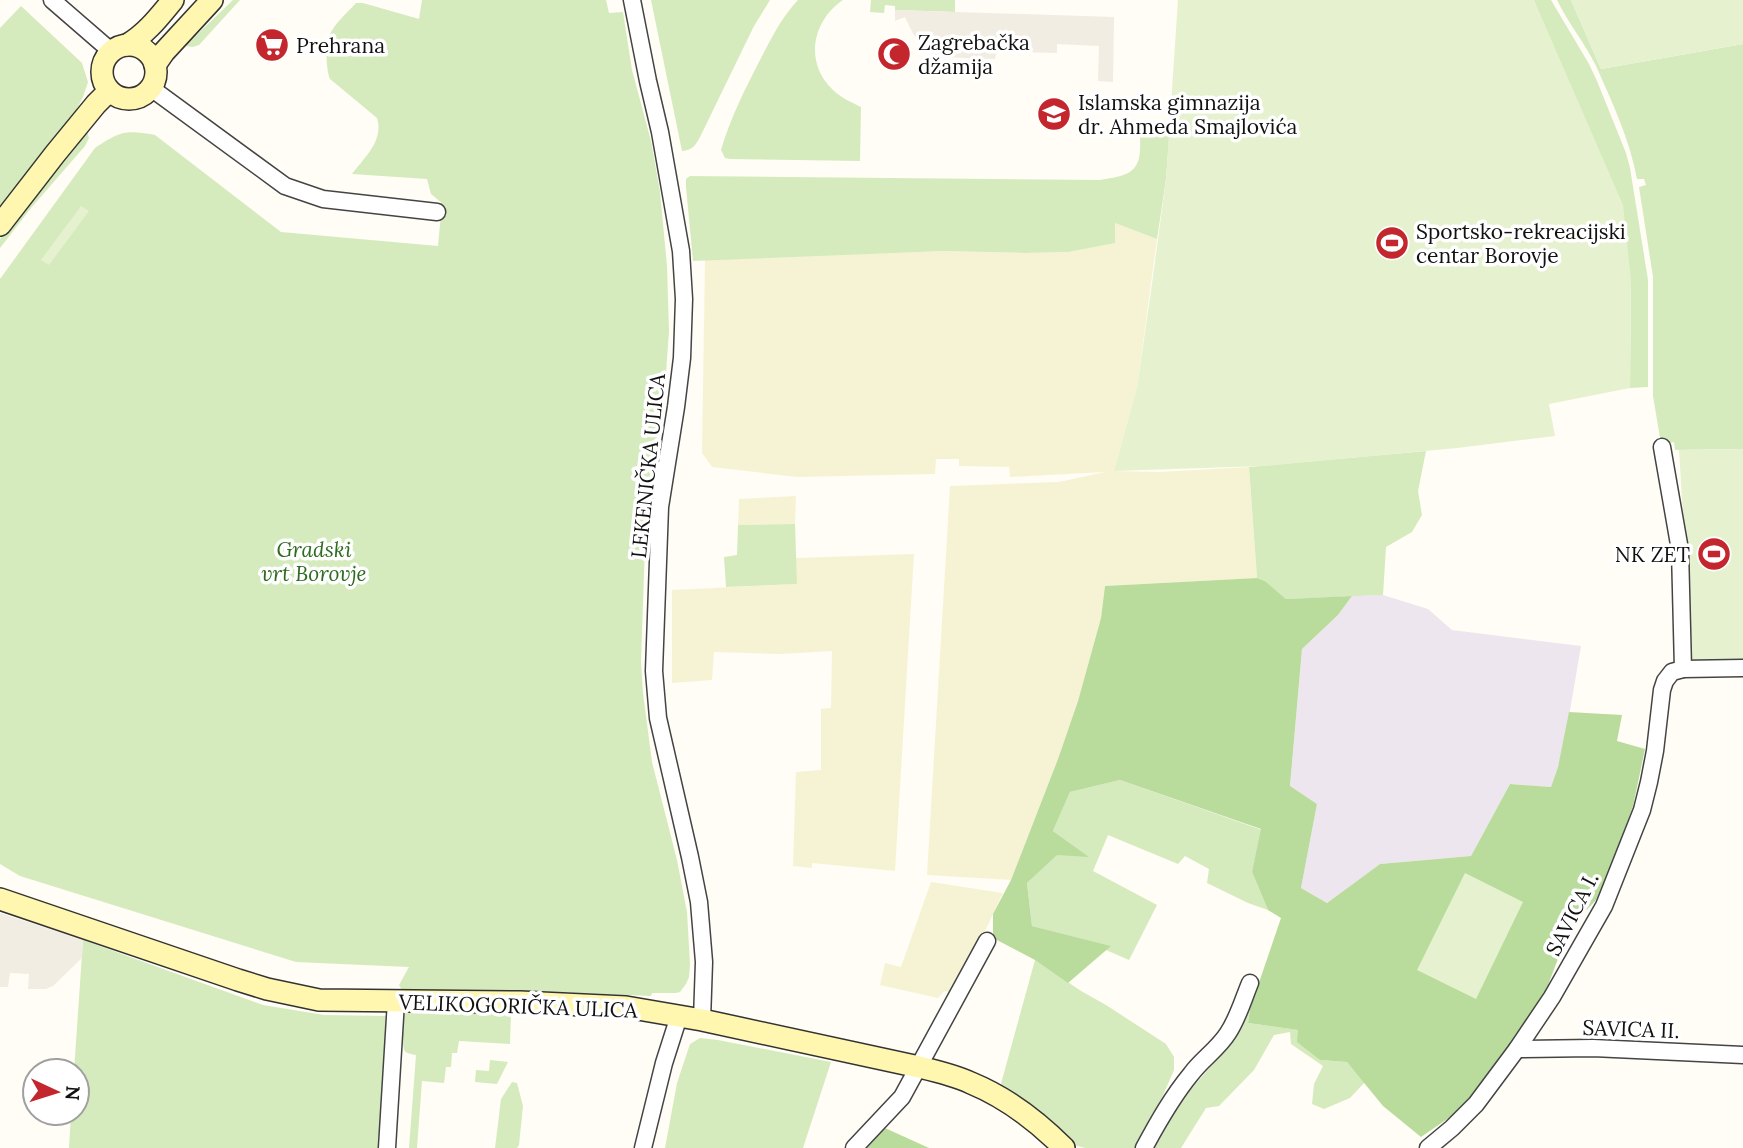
<svg xmlns="http://www.w3.org/2000/svg" width="1743" height="1148" font-family="Lora,serif">
	<style>
		.industrial { fill: #eee6ef }
		.farmland { fill: #f6f3d4 }
		.green { fill: #d5ebbd }
		.forest { fill: #b9dc9c }
		.pitch { fill: #e6f2cf }
		.plaza { fill: #f1ede2 }
		.lines { fill: none; stroke-linecap: round; stroke-linejoin: round }
		.street-casing { stroke: #444; stroke-width: 19 }
		.secondary-casing { stroke: #333; stroke-width: 24 }
		.street { stroke: #fff; stroke-width: 16 }
		.secondary { stroke: #fff6b0; stroke-width: 21 }
		.labels { text-anchor: middle; dominant-baseline: central; stroke-width: 7; stroke-linejoin: round; paint-order: stroke }
		.poi-label { font-size: 21px; fill: #111; stroke: #fff; text-anchor: start }
		.street-label { font-size: 21px; fill: #111; stroke: #fff }
		.park-label { font-size: 21px; font-style: italic; fill: #2f6b1f; stroke: #fff }
	</style>
	<rect width="100%" height="100%" fill="#fffdf5"/>
	<path class="industrial" d="M1383,595l45,14 24,21 129,16 -16,94 -7,27 -7,20 -41,-3 -39,72 -91,8 -53,39 -26,-15 16,-84 -27,-17 12,-138 36,-34 14,-19z"/>
	<g class="farmland">
		<path d="M1115,223l42,16 -20,148 -23,84 45,1 90,-5 8,111 -152,8 -4,32 -23,83 -20,58 -47,121 -84,-5 23,-389 109,-4 46,-10 -95,5 -1,-10 -50,-1v-7h-23l-1,15 -138,3 -85,-10 -10,-14 3,-194 239,-8 81,2 43,-1z"/>
		<path d="M796,496l-1,28 -57,1 1,-26z"/>
		<path d="M914,554l-19,317 -83,-8v5l-19,-2 3,-94 25,-2v-61l10,-1 1,-57 -52,3 -66,-2 -2,28 -40,3v-93l124,-6v-26z"/>
		<path d="M931,882l72,11 -47,100 -12,-2 -6,7 -58,-13 5,-22 16,4z"/>
	</g>
	<g class="green">
		<path d="M233,0h7l-41,45 -6,2 -8,-1z"/>
		<path d="M422,0h184l3,13 14,-1 9,58 19,71 9,51 7,74 2,65 -2,27 -2,35 -14,76 -5,47 -5,145 2,32 9,69 25,98 10,52 3,52 -1,13 -3,7 -6,8 -4,1h-24l-1,3 -115,-5 -134,-1 -3,-5 10,-18 -113,-5 -276,-86 -20,-12v-585l95,-131c26,-17 30,-18 60,-13l126,97 157,14 4,-43 -11,-9 -4,-15 -75,-5c13,-17 32,-34 25,-56l-47,-39c-4,-9 -5,-35 0,-45 5,-11 17,-21 26,-31h7l56,16z"/>
		<path d="M651,0h119l-16,26 -53,109c-5,10 -8,15 -19,16z"/>
		<path d="M798,0h45c-31,21 -39,63 -10,90 8,8 18,12 28,17l-1,54 -130,-2 -5,-1 -4,-8c9,-31 24,-61 39,-90 11,-21 21,-42 38,-60z"/>
		<path d="M871,0h84v12l-60,-2v-4l-10,-1 -1,8 -14,-1z"/>
		<path d="M1534,0h17l38,64 8,17 29,72 4,15 18,112v107l-18,1 1,-108z"/>
		<path d="M1557,0h14l30,69 142,-25v405l-68,1 -1,-8 -13,2 -8,-48v-119l-14,-90 7,-2 -2,-6h-7c-7,-39 -25,-77 -41,-113 -11,-23 -28,-43 -39,-66z"/>
		<path d="M21,6l61,57 6,19 -5,15 -13,25 -70,93v-187z"/>
		<path d="M1170,125l-4,54 -9,60 -42,-16v20l-47,9 -43,1 -81,-2 -251,10 -7,-74v-8l4,-3 410,4c31,-5 42,-7 40,-43l6,-1 1,-9z"/>
		<path d="M87,131l2,7 -4,8 -54,62 -31,40v-9l81,-103z"/>
		<path d="M1426,451l-8,40 4,24 -10,17 -26,15 -3,48 -97,4 -21,-18 -8,-3 -8,-111z"/>
		<path d="M795,524l2,60 -71,3 -2,-30 13,-2 1,-30z"/>
		<path d="M1120,780l142,50 -10,42 16,38 -20,-7 -41,-20 2,-14 -24,-13 -7,8 -70,-29 -15,36 64,34 -28,55 -23,-10 4,-4 -78,-20 -5,-43 30,-29 30,2 -34,-25 17,-39z"/>
		<path d="M83,940l180,65 61,10 63,1 -9,132h-309l2,-35h6v-42h-3z"/>
		<path d="M1035,960l46,31 25,14 60,39 8,13v13l-34,78h-55l-11,-3 -75,-54z"/>
		<path d="M1250,1009l-2,14 51,7 21,30 27,2 18,20 -15,16 -26,11 -12,-5 2,-20 9,-18 -32,-22 -1,-12 -16,3 -20,35 -35,36 -13,2 -25,40h-28l13,-30 59,-68z"/>
		<path d="M404,1013l107,1 -1,30 -51,-3 -2,12h-5l-1,14h-5l-2,16 -22,-2 -5,67h-8l7,-93c-4,-1 -9,-1 -11,-4 -4,-6 -2,-30 -1,-38z"/>
		<path d="M700,1038l18,2 113,22 -28,86h-138l12,-65 13,-39z"/>
		<path d="M490,1060l18,2 -11,22 -22,-2 1,-12 13,1z"/>
		<path d="M512,1082l5,1 6,23 -4,39 -2,3h-22l6,-49z"/>
	</g>
	<g class="forest">
		<path d="M1257,578l8,3 21,18 66,-3 -14,19 -36,34 -12,137 27,18 -16,84 26,15 53,-39 91,-8 39,-72 41,3 7,-20 11,-55 53,3 -5,26 28,8 -12,57 -21,58 -16,36 -15,16 -15,22 -28,73 -69,93 -48,33 -38,-31 -36,-44 -27,-2 -23,-18 1,-12 -50,-7 2,-14 31,-91 -13,-8 -16,-38 9,-43 -141,-49 -50,12 -17,39 36,26 -32,-2 -30,28 5,43 79,20 -43,37 -33,-23 -42,-22v-24l18,-34 47,-121 20,-58 23,-83 4,-32z"/>
		<path d="M885,1128l44,20h-66z"/>
	</g>
	<g class="pitch">
		<path d="M1178,0h356l89,205 8,75 -1,108 -81,16 6,32 -98,12 -193,18 -150,5 23,-84 15,-103 14,-105z"/>
		<path d="M1571,0h172v44l-142,25z"/>
		<path d="M81,206l8,5 -40,54 -8,-5z"/>
		<path d="M1743,449v210l-51,2 -13,-211z"/>
		<path d="M1465,873l58,29 -47,97 -59,-29z"/>
	</g>
	<g class="plaza">
		<path d="M895,10l219,7 -1,65 -15,-1 1,-35 -42,-2v9l-44,-1 -4,-3h-7l-5,2 -2,8 -56,-2 -10,-5 -10,-9 -7,-11 -7,-15 -10,4z"/>
		<path d="M0,913l83,27 -1,18 -29,28 -7,3h-18l1,-15 -19,-1 -2,14h-8z"/>
	</g>
	<g class="lines">
		<g class="street-casing">
			<g id="street">
				<path d="M52,0l60,52"/>
				<path d="M632,0l16,81 12,51 21,119 3,48 -2,59 -6,49 -16,100 -6,164 4,47 32,139 9,45 5,60 -2,58"/>
				<path d="M151,88l134,98 38,13 114,13"/>
				<path d="M1662,447l18,103 3,119"/>
				<path d="M1517,1049l76,-1 150,7"/>
				<path d="M387,1148l9,-147"/>
				<path d="M643,1148l21,-85 15,-47"/>
				<path d="M854,1148l48,-51 85,-156"/>
				<path d="M1144,1148c14,-26 28,-51 47,-74 11,-15 27,-25 37,-41 10,-15 15,-33 22,-50"/>
				<path d="M1428,1148l24,-20 24,-24 41,-55 35,-52 52,-91 38,-96 7,-28 6,-31 7,-61 3,-9 7,-9 11,-3 60,-1"/>
			</g>
		</g>
		<g class="secondary-casing">
			<g id="secondary">
				<path d="M127,45c19,-11 32,-28 46,-45"/>
				<circle cx="129" cy="72" r="27"/>
				<path d="M155,65l9,-13 48,-52"/>
				<path d="M0,225l55,-71 41,-50 13,-13"/>
				<path d="M0,899l238,81 29,9 52,11 201,2 106,5 76,13 217,47c17,4 35,8 52,16 34,14 67,39 93,65"/>
			</g>
		</g>
		<use href="#street" class="street"/>
		<use href="#secondary" class="secondary"/>
	</g>
	<defs>
		<g id="supermarket-disc" transform="scale(1.75)"><circle r="9.5" fill="#c4262e" stroke="#fff"/><path d="M-6-5.5h2.5l.6 2H6L4.5 2H-2.5L-4.4-4H-6ZM-1.5 3.2a1.3 1.3 0 1 0 .1 0ZM3 3.2a1.3 1.3 0 1 0 .1 0Z" fill="#fff"/></g>
		<g id="mosque-disc" transform="scale(1.75)"><circle r="9.5" fill="#c4262e" stroke="#fff"/><path d="M3.5-4.9A6 6 0 1 0 3.5 4.9A5 5 0 1 1 3.5-4.9Z" fill="#fff"/></g>
		<g id="school-disc" transform="scale(1.75)"><circle r="9.5" fill="#c4262e" stroke="#fff"/><path d="M0-5L7-2L0 1L-7-2ZM-4 1L0 2.5L4 1V4Q0 6-4 4Z" fill="#fff"/></g>
		<g id="stadium-disc" transform="scale(1.75)"><circle r="9.5" fill="#c4262e" stroke="#fff"/><path d="M0-5a6.5 5 0 1 0 0 10a6.5 5 0 1 0 0-10ZM-3.5-1.8h7v3.6h-7Z" fill="#fff"/></g>
	</defs>
	<g fill-rule="evenodd">
		<use href="#supermarket-disc" x="272" y="45"/>
		<use href="#mosque-disc" x="894" y="54"/>
		<use href="#school-disc" x="1054" y="114"/>
		<use href="#stadium-disc" x="1392" y="243"/>
		<use href="#stadium-disc" x="1714" y="554"/>
	</g>
	<g class="labels">
		<g class="poi-label">
			<text x="918" y="42">Zagrebačka<tspan x="918" dy="24">džamija</tspan></text>
			<text x="296" y="45">Prehrana</text>
			<text x="1078" y="102">Islamska gimnazija<tspan x="1078" dy="24">dr. Ahmeda Smajlovića</tspan></text>
			<text x="1416" y="231">Sportsko-rekreacijski<tspan x="1416" dy="24">centar Borovje</tspan></text>
			<text x="1690" y="554" text-anchor="end">NK ZET</text>
		</g>
		<g class="street-label">
			<text transform="translate(648 466) rotate(-84)">LEKENIČKA ULICA</text>
			<text transform="translate(1572 914) rotate(-63)">SAVICA I.</text>
			<text transform="translate(518 1006) rotate(2)">VELIKOGORIČKA ULICA</text>
			<text transform="translate(1631 1029) rotate(2)">SAVICA II.</text>
		</g>
		<g class="park-label">
			<text x="314" y="549">Gradski<tspan x="314" dy="24">vrt Borovje</tspan></text>
		</g>
	</g>
	<g transform="translate(56 1092) rotate(94)"><circle r="33" fill="#ffffff" stroke="#a0a0a0" stroke-width="2"/>
	<path d="M0-5L12 26L0 18L-12 26Z" fill="#c4262e"/>
	<text y="-10" font-size="19" font-weight="bold" text-anchor="middle" fill="#111111">N</text>
	</g>
</svg>
